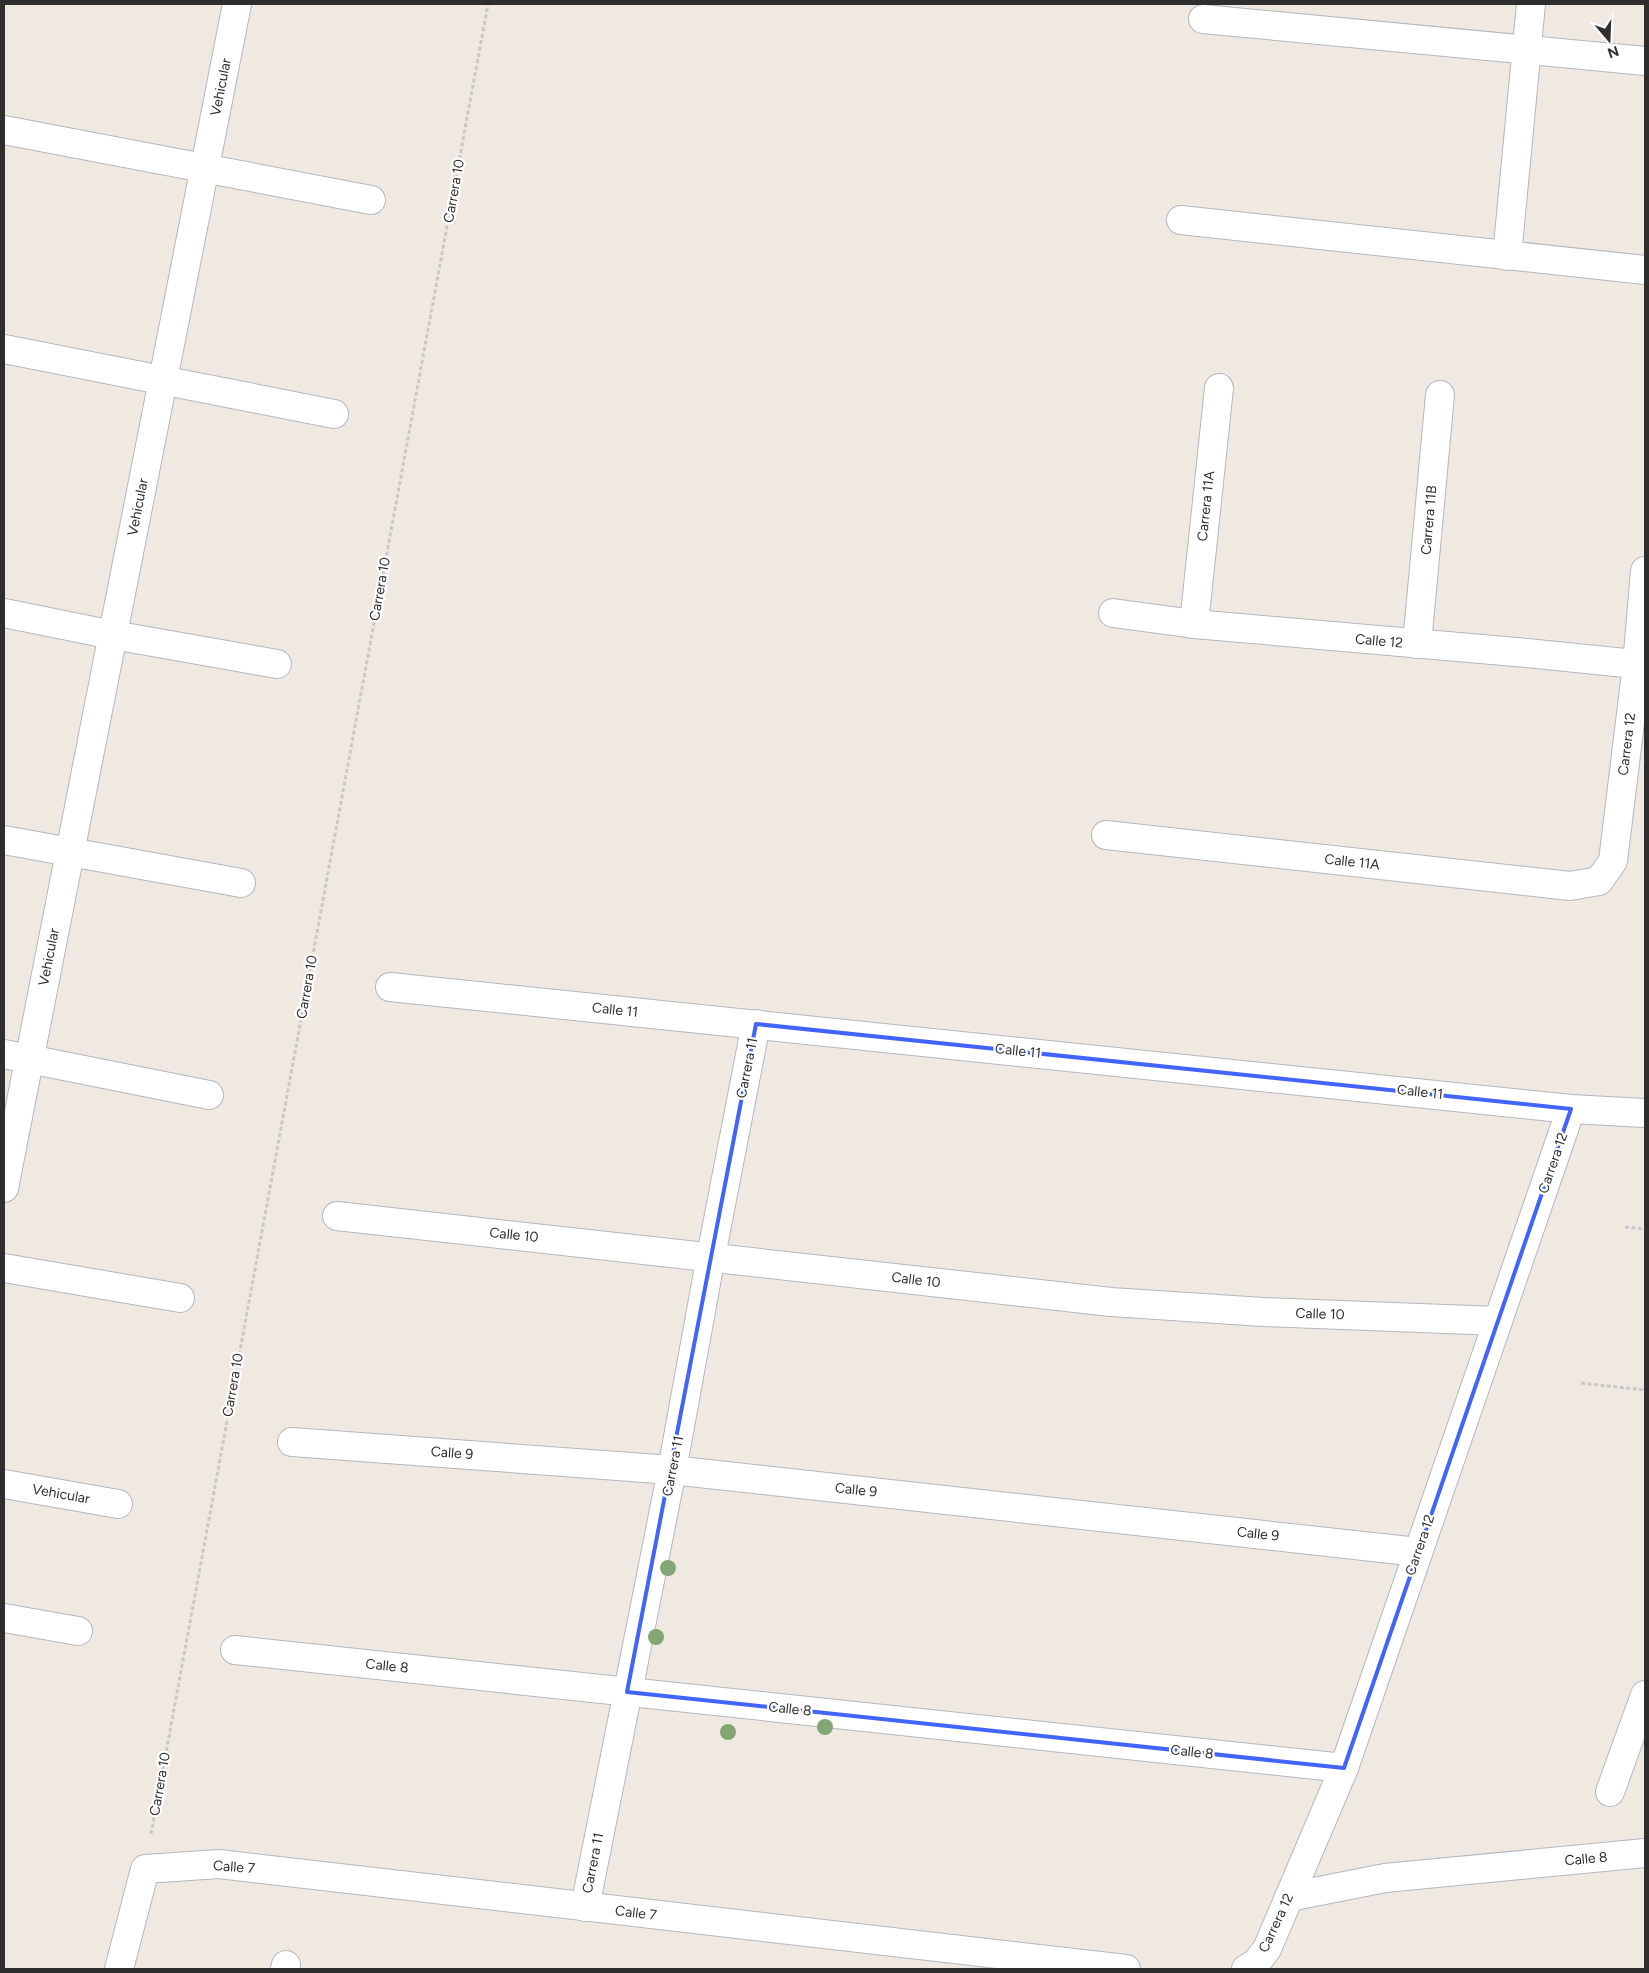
<svg xmlns="http://www.w3.org/2000/svg" width="1649" height="1973" font-family="Figtree,sans-serif">
	<style>
		.lines { fill: none; stroke-linecap: round; stroke-linejoin: round }
		.street-casing { stroke: #b4b7c1; stroke-width: 30 }
		.path { stroke: #c9c9c9; stroke-width: 3; stroke-dasharray: 4 2.5; stroke-linecap: butt }
		.street { stroke: #fff; stroke-width: 28 }
		.tree { fill: #84a574 }
		.marked { fill: none; stroke: #4264fb; stroke-width: 4; stroke-linejoin: round }
		.labels { text-anchor: middle; dominant-baseline: central; stroke-width: 4.5; stroke-linejoin: round; paint-order: stroke }
		.street-label { font-size: 14px; fill: #2e2e2e; stroke: #fff }
	</style>
	<rect width="100%" height="100%" fill="#efe9e1"/>
	<g class="lines">
		<g class="street-casing">
			<g id="street">
				<path d="M1203,19l442,42"/>
				<path d="M4,130l367,70"/>
				<path d="M1181,220l464,50"/>
				<path d="M1507,256l24,-252"/>
				<path d="M4,349l330,65"/>
				<path d="M4,613l109,22 164,29"/>
				<path d="M1113,613l81,11 333,29 118,12"/>
				<path d="M1194,624l25,-236"/>
				<path d="M1417,644l23,-249"/>
				<path d="M1106,835l464,51 29,-5 14,-20 24,-196 8,-94"/>
				<path d="M4,840l237,43"/>
				<path d="M390,987l1181,122 74,4"/>
				<path d="M4,1054l205,41"/>
				<path d="M4,1188l233,-1184"/>
				<path d="M337,1216l774,86 152,10 235,9"/>
				<path d="M4,1268l176,30"/>
				<path d="M292,1442l380,28 746,82"/>
				<path d="M4,1484l114,20"/>
				<path d="M4,1618l74,13"/>
				<path d="M235,1650l1109,118"/>
				<path d="M1610,1792l35,-97"/>
				<path d="M1289,1897l96,-19 260,-25"/>
				<path d="M585,1907l87,-437 39,-214 45,-232"/>
				<path d="M119,1969l26,-100 74,-5 907,105"/>
				<path d="M285,1969l1,-4"/>
				<path d="M1246,1969l10,-6 11,-14 77,-181 227,-659"/>
			</g>
		</g>
		<g class="path">
			<path d="M1625,1227l20,2"/>
			<path d="M1581,1383l64,7"/>
			<path d="M151,1834l337,-1830"/>
		</g>
		<use href="#street" class="street"/>
	</g>
	<g class="tree">
		<circle cx="668" cy="1568" r="8"/>
		<circle cx="656" cy="1637" r="8"/>
		<circle cx="825" cy="1727" r="8"/>
		<circle cx="728" cy="1732" r="8"/>
	</g>
	<path class="marked" d="M756,1024l815,85 -227,659 -717,-76z"/>
	<g class="labels">
		<g class="street-label">
			<text transform="translate(221 87) rotate(-79)">Vehicular</text>
			<text transform="translate(454 191) rotate(-80)">Carrera 10</text>
			<text transform="translate(1206 506) rotate(-84)">Carrera 11A</text>
			<text transform="translate(138 507) rotate(-79)">Vehicular</text>
			<text transform="translate(1429 520) rotate(-85)">Carrera 11B</text>
			<text transform="translate(380 589) rotate(-80)">Carrera 10</text>
			<text transform="translate(1379 641) rotate(5)">Calle 12</text>
			<text transform="translate(1627 744) rotate(-83)">Carrera 12</text>
			<text transform="translate(1352 862) rotate(6)">Calle 11A</text>
			<text transform="translate(49 957) rotate(-79)">Vehicular</text>
			<text transform="translate(307 987) rotate(-80)">Carrera 10</text>
			<text transform="translate(615 1010) rotate(6)">Calle 11</text>
			<text transform="translate(1018 1051) rotate(6)">Calle 11</text>
			<text transform="translate(747 1068) rotate(-79)">Carrera 11</text>
			<text transform="translate(1420 1092) rotate(6)">Calle 11</text>
			<text transform="translate(1553 1163) rotate(-71)">Carrera 12</text>
			<text transform="translate(514 1235) rotate(6)">Calle 10</text>
			<text transform="translate(916 1280) rotate(7)">Calle 10</text>
			<text transform="translate(1320 1314) rotate(2)">Calle 10</text>
			<text transform="translate(233 1385) rotate(-80)">Carrera 10</text>
			<text transform="translate(452 1453) rotate(4)">Calle 9</text>
			<text transform="translate(673 1466) rotate(-79)">Carrera 11</text>
			<text transform="translate(856 1490) rotate(6)">Calle 9</text>
			<text transform="translate(61 1494) rotate(10)">Vehicular</text>
			<text transform="translate(1258 1534) rotate(6)">Calle 9</text>
			<text transform="translate(1420 1545) rotate(-71)">Carrera 12</text>
			<text transform="translate(387 1666) rotate(6)">Calle 8</text>
			<text transform="translate(790 1709) rotate(6)">Calle 8</text>
			<text transform="translate(1192 1752) rotate(6)">Calle 8</text>
			<text transform="translate(160 1784) rotate(-80)">Carrera 10</text>
			<text transform="translate(1586 1859) rotate(-5)">Calle 8</text>
			<text transform="translate(593 1863) rotate(-79)">Carrera 11</text>
			<text transform="translate(234 1867) rotate(4)">Calle 7</text>
			<text transform="translate(636 1913) rotate(7)">Calle 7</text>
			<text transform="translate(1276 1923) rotate(-65)">Carrera 12</text>
		</g>
	</g>
	<rect width="1649" height="1973" fill="none" stroke="#2e2e2e" stroke-width="10"/>
	<g transform="translate(1609 40) rotate(161)" stroke="#ffffff" stroke-width="4" paint-order="stroke">
	<path d="M0-4L9 19L0 12L-9 19Z" fill="#2e2e2e"/>
	<text y="-8" font-size="14" font-weight="bold" text-anchor="middle" fill="#2e2e2e">N</text>
	</g>
</svg>
